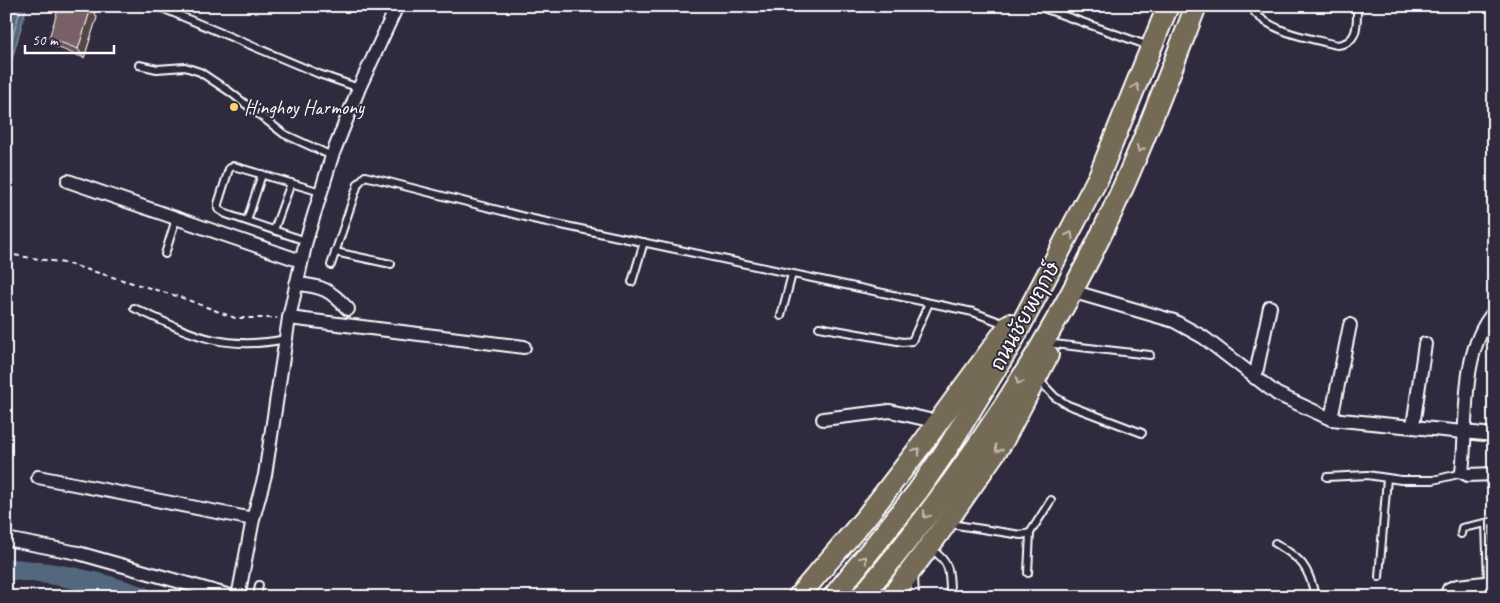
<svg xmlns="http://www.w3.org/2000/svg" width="1500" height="603" font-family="Caveat,'Playpen Sans Thai',sans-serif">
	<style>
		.water { fill: #52677e; stroke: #97a4b2 }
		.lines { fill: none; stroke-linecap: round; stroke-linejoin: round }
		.shore { stroke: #bac2cb; stroke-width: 1 }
		.river { stroke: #52677e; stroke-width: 21 }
		.service-casing { stroke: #fff; stroke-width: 10 }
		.minor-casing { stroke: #fff; stroke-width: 16 }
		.primary-casing { stroke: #fff; stroke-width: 24 }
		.path { stroke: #fff; stroke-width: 2; stroke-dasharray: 5 4; stroke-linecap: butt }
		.service { stroke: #2f2a3d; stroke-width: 6 }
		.minor { stroke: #2f2a3d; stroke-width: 12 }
		.primary { stroke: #756a55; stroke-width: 20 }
		.wall { fill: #675358; stroke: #fff }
		.shaded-wall { fill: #544447; stroke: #fff }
		.building { fill: #786166; stroke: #fff }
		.oneway { stroke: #c1bcb2 }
		.poi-dot { fill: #ffd166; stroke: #2f2a3d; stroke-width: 2 }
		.labels { text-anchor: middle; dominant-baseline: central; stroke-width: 4; stroke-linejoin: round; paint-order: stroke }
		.poi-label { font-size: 20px; fill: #fff; stroke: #2f2a3d; text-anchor: start }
		.street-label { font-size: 20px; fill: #fff; stroke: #2f2a3d }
	</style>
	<rect width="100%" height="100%" fill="#2f2a3d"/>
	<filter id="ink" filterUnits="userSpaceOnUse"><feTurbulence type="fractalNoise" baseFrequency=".02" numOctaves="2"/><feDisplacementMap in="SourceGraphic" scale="10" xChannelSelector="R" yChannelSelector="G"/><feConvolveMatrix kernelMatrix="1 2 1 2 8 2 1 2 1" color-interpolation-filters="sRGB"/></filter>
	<g filter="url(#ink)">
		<path class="water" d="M6,6h21l-21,75z"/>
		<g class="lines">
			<path class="shore" d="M6,62l15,-56"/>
			<path class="river" d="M6,569c45,3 94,13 136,28"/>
			<g class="service-casing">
				<g id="service">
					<path d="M157,6l162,68 40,14"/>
					<path d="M1150,6l13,4"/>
					<path d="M1254,6l1,7c21,21 55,25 82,32 22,-2 20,-21 20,-39"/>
					<path d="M1043,8l106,38"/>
					<path d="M139,65l18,4 28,-2 15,5 30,20 54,42 48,22"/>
					<path d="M247,221l15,-47"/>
					<path d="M274,230l17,-47"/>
					<path d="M306,241l-80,-27 -8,-5v-5l11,-35 4,-3 88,26"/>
					<path d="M335,252l56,12"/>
					<path d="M165,254l11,-35"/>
					<path d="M331,265l27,-81 7,-8 168,43 440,93 32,12"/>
					<path d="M632,282l12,-40"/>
					<path d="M134,308c57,26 88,44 152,31"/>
					<path d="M781,316l11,-42"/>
					<path d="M819,327l84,15 9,-1 17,-38"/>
					<path d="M1054,344l96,11"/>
					<path d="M1038,379l17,18 13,8 74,28"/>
					<path d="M1327,477l40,-2 34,5h32l30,-7"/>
					<path d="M950,524l71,11 9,-2 21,-33"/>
					<path d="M1461,534l1,-6 24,-5"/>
					<path d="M1275,543c26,16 34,23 40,54"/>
					<path d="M930,548c20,14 20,22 20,47"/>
					<path d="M1028,573l2,-40"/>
					<path d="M914,576l1,21"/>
					<path d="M1379,577l8,-99"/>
					<path d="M1488,582l-2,-59 8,-2"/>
					<path d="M257,597l2,-12"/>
				</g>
			</g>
			<g class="minor-casing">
				<g id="minor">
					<path d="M68,181l233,80"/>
					<path d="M296,284c27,2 34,6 52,25"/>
					<path d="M1078,293l96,28 29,16 74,57 54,25 163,16"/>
					<path d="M1494,312c-35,41 -26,109 -32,160l6,3 26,-1"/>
					<path d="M289,318l235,29"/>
					<path d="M1255,378l15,-71"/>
					<path d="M823,419l67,-8 48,11"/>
					<path d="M1331,419l19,-94"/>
					<path d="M1413,426l12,-82"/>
					<path d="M38,477l215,42"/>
					<path d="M6,539l72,14 156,44"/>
					<path d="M238,597l15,-78 12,-44 24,-157 17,-77 26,-85 27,-68 38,-82"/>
					<path d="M1446,597l3,-8 8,-3 37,-4"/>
				</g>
			</g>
			<g class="primary-casing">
				<g id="primary">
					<path d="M798,597l69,-81 53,-69 90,-123"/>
					<path d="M833,597l85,-106 31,-45 63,-104 87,-166 69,-170"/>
					<path d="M861,597c87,-102 165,-215 226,-334 43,-83 75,-170 109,-257"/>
					<path d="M891,597l48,-64 64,-92 45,-86"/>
				</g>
			</g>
			<path class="path" d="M6,254l59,9 115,34 55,21h42"/>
			<use href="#service" class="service"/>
			<use href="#minor" class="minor"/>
			<use href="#primary" class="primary"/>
		</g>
		<path class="wall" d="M91,8l6,9 -13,41 -30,-12 -5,-8z"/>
		<path class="shaded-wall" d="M91,8l6,9 -13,41 -6,-9z"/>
		<path class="building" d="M59,6h26l6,2 -13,41 -29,-11z"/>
		<defs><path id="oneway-chevron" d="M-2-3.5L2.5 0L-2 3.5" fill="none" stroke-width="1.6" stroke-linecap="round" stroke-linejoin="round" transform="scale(1.25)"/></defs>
		<g class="oneway">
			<use href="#oneway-chevron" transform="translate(1136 87) rotate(-68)"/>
			<use href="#oneway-chevron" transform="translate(1140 149) rotate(112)"/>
			<use href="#oneway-chevron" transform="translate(1070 235) rotate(-62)"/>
			<use href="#oneway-chevron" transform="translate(1019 381) rotate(121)"/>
			<use href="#oneway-chevron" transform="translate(998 449) rotate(125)"/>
			<use href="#oneway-chevron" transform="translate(917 451) rotate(-53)"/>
			<use href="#oneway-chevron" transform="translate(926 515) rotate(127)"/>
			<use href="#oneway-chevron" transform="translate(864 559) rotate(-51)"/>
		</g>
	</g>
	<circle class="poi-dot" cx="234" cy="107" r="5"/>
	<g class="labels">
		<g class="poi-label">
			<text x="244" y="107">Hinghoy Harmony</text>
		</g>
		<g class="street-label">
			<text transform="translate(1025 316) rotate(-61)">ถนนชัยพฤกษ์</text>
		</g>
	</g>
	<rect width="1500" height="603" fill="none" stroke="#2f2a3d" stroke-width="25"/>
	<rect x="12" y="12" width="1475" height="578" fill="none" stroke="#fff" stroke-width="2" filter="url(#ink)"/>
	<path d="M25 45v8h89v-8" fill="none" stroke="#ffffff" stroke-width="2.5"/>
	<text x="32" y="45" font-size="15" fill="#ffffff" stroke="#2f2a3d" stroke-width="4" paint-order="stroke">50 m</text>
</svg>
